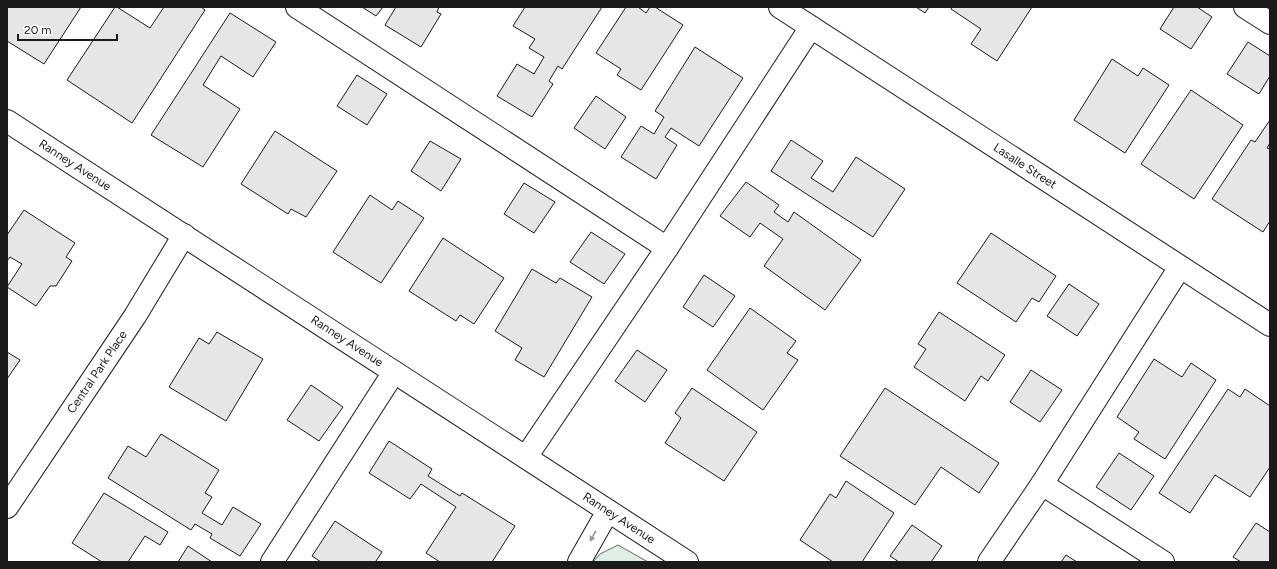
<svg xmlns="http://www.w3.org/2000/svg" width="1277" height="569" font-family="Figtree,sans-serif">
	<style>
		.green { fill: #e0efe3; stroke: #6a6a6a }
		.building { fill: #e6e6e6; stroke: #1a1a1a }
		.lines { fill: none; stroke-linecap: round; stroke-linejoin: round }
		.minor-casing { stroke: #1a1a1a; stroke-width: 24 }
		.minor { stroke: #fff; stroke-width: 22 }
		.oneway { fill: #989898 }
		.labels { text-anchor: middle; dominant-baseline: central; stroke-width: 3; stroke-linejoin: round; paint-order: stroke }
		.street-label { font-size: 12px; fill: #1a1a1a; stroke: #fff }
	</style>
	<rect width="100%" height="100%" fill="#fff"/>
	<path class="green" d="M618,545l30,17h-55l7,-8z"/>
	<g class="building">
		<path d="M7,7h74l-37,57 -37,-23z"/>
		<path d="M115,7h2l33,21 14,-21h37l4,3 -73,113 -65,-43z"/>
		<path d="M362,7h21l-7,9z"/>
		<path d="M396,7h43l-2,5 4,2 -20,33 -36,-22z"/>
		<path d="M525,7h77l-40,62 -4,-3 -9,15 4,3 -21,33 -35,-21 20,-32 17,10 10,-17 -15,-9 6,-9 -22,-13z"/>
		<path d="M626,7h12l8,6 4,-6h5l28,18 -42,65 -24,-15 4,-6 -25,-16z"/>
		<path d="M916,7h13l-4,6z"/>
		<path d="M952,7h80l-35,54 -26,-17 10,-15 -30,-20z"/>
		<path d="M1174,7h23l15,10 -21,32 -31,-20z"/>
		<path d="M230,13l46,29 -23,35 -32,-21 -18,29 37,24 -37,58 -52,-32z"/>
		<path d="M1248,42l22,14v20l-11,18 -32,-20z"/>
		<path d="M695,47l48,31 -44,68 -28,-18 -6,9 12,8 -21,34 -35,-22 20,-31 13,8 10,-17 -9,-6z"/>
		<path d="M1112,59l26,17 5,-8 26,17 -44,68 -51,-33z"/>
		<path d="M357,75l30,19 -20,31 -30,-19z"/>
		<path d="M1191,90l52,35 -49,74 -53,-35z"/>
		<path d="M596,96l30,21 -21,32 -31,-21z"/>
		<path d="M1270,120v23l-3,5 3,1v72l-7,11 -51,-33 39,-59 4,2z"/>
		<path d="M275,131l62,40 -31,46 -15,-8 -3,5 -47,-30z"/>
		<path d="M791,140l32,21 -12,17 22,14 23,-35 49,32 -32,48 -102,-66z"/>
		<path d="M430,141l31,18 -20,32 -30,-20z"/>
		<path d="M746,182l33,23 -5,7 14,10 6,-10 67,48 -36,50 -61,-44 19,-27 -23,-16 -10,14 -30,-21z"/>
		<path d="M524,183l31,19 -21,31 -30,-19z"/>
		<path d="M370,195l22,15 6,-9 26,17 -43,65 -48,-31z"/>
		<path d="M24,210l51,33 -9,14 6,4 -16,25h-6l-14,20 -29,-19 15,-23 -12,-7 -3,4v-26z"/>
		<path d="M591,232l34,22 -21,30 -34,-22z"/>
		<path d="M991,233l65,43 -17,26 -7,-4 -16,24 -59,-39z"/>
		<path d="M443,238l61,40 -30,46 -14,-9 -4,6 -47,-30z"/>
		<path d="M532,269l24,14 4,-5 32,19 -48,80 -29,-17 7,-12 -27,-17z"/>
		<path d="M704,275l31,21 -22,31 -30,-20z"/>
		<path d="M1069,284l30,20 -22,32 -30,-20z"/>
		<path d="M750,308l46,33 -9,12 11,7 -35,50 -56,-40z"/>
		<path d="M939,312l66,43 -17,26 -7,-5 -16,25 -51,-34 12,-18 -8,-5z"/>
		<path d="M217,332l46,27 -37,62 -57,-34 30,-49 10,6z"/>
		<path d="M637,350l30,20 -22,32 -30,-21z"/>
		<path d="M7,352l13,8 -13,19z"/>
		<path d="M1154,359l28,18 9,-14 25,17 -51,79 -31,-20 5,-7 -22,-15z"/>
		<path d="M1031,370l31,20 -22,32 -30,-20z"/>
		<path d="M311,385l32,22 -24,34 -32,-21z"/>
		<path d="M692,388l65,44 -33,49 -59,-38 16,-25 -6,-5z"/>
		<path d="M885,388l114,75 -20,30 -38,-26 -26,38 -75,-49z"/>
		<path d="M1228,389l12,8 5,-8 25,17v61l-20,30 -35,-22 -25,38 -31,-20z"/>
		<path d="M161,434l58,36 -14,23 7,4 -10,16 20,12 11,-18 28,17 -21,32 -30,-18 2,-4 -17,-10 -4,6 -83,-52 20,-32 18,11z"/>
		<path d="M389,441l43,28 -4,7 32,20 2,-3 53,33 -23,36h-52l-14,-9 30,-46 -35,-23 -11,15 -41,-26z"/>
		<path d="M1119,453l35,23 -23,34 -35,-23z"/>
		<path d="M846,481l48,32 -32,49h-29l-33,-22 30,-46 6,4z"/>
		<path d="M104,493l64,39 -8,13 -15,-9 -17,26h-26l-30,-19z"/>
		<path d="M335,521l47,31 -6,9 1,1h-56l-9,-6z"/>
		<path d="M1256,523l14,9v30h-29l-8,-5z"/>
		<path d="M912,525l30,21 -11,16h-32l-9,-6z"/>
		<path d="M188,546l24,16h-34z"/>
		<path d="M1066,555l11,7h-16z"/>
	</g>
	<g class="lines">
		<g class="minor-casing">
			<g id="minor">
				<path d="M297,7l370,241"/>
				<path d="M780,7l490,318"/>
				<path d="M1245,7l25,16"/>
				<path d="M7,121l680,441"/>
				<path d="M526,457l141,-209 144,-221"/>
				<path d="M1042,484l121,78"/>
				<path d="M7,507l128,-191 49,-81"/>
				<path d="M272,562l122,-190"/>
				<path d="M579,562l29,-51"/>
				<path d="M989,562l53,-78 138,-217"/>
			</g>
		</g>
		<use href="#minor" class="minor"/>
	</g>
	<defs><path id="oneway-solid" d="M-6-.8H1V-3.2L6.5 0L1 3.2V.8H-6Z"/></defs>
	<use class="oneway" href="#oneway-solid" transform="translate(593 536) rotate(119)"/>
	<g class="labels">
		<g class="street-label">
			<text transform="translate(75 165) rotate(33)">Ranney Avenue</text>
			<text transform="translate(1025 166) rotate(33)">Lasalle Street</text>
			<text transform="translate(347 341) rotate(33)">Ranney Avenue</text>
			<text transform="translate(97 372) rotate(-56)">Central Park Place</text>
			<text transform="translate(619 518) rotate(33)">Ranney Avenue</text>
		</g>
	</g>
	<rect width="1277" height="569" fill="none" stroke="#1a1a1a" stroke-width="16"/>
	<path d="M18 34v6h99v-6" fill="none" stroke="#1a1a1a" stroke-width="2"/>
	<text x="24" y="34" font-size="12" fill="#1a1a1a" stroke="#ffffff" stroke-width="3" paint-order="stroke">20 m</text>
</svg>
